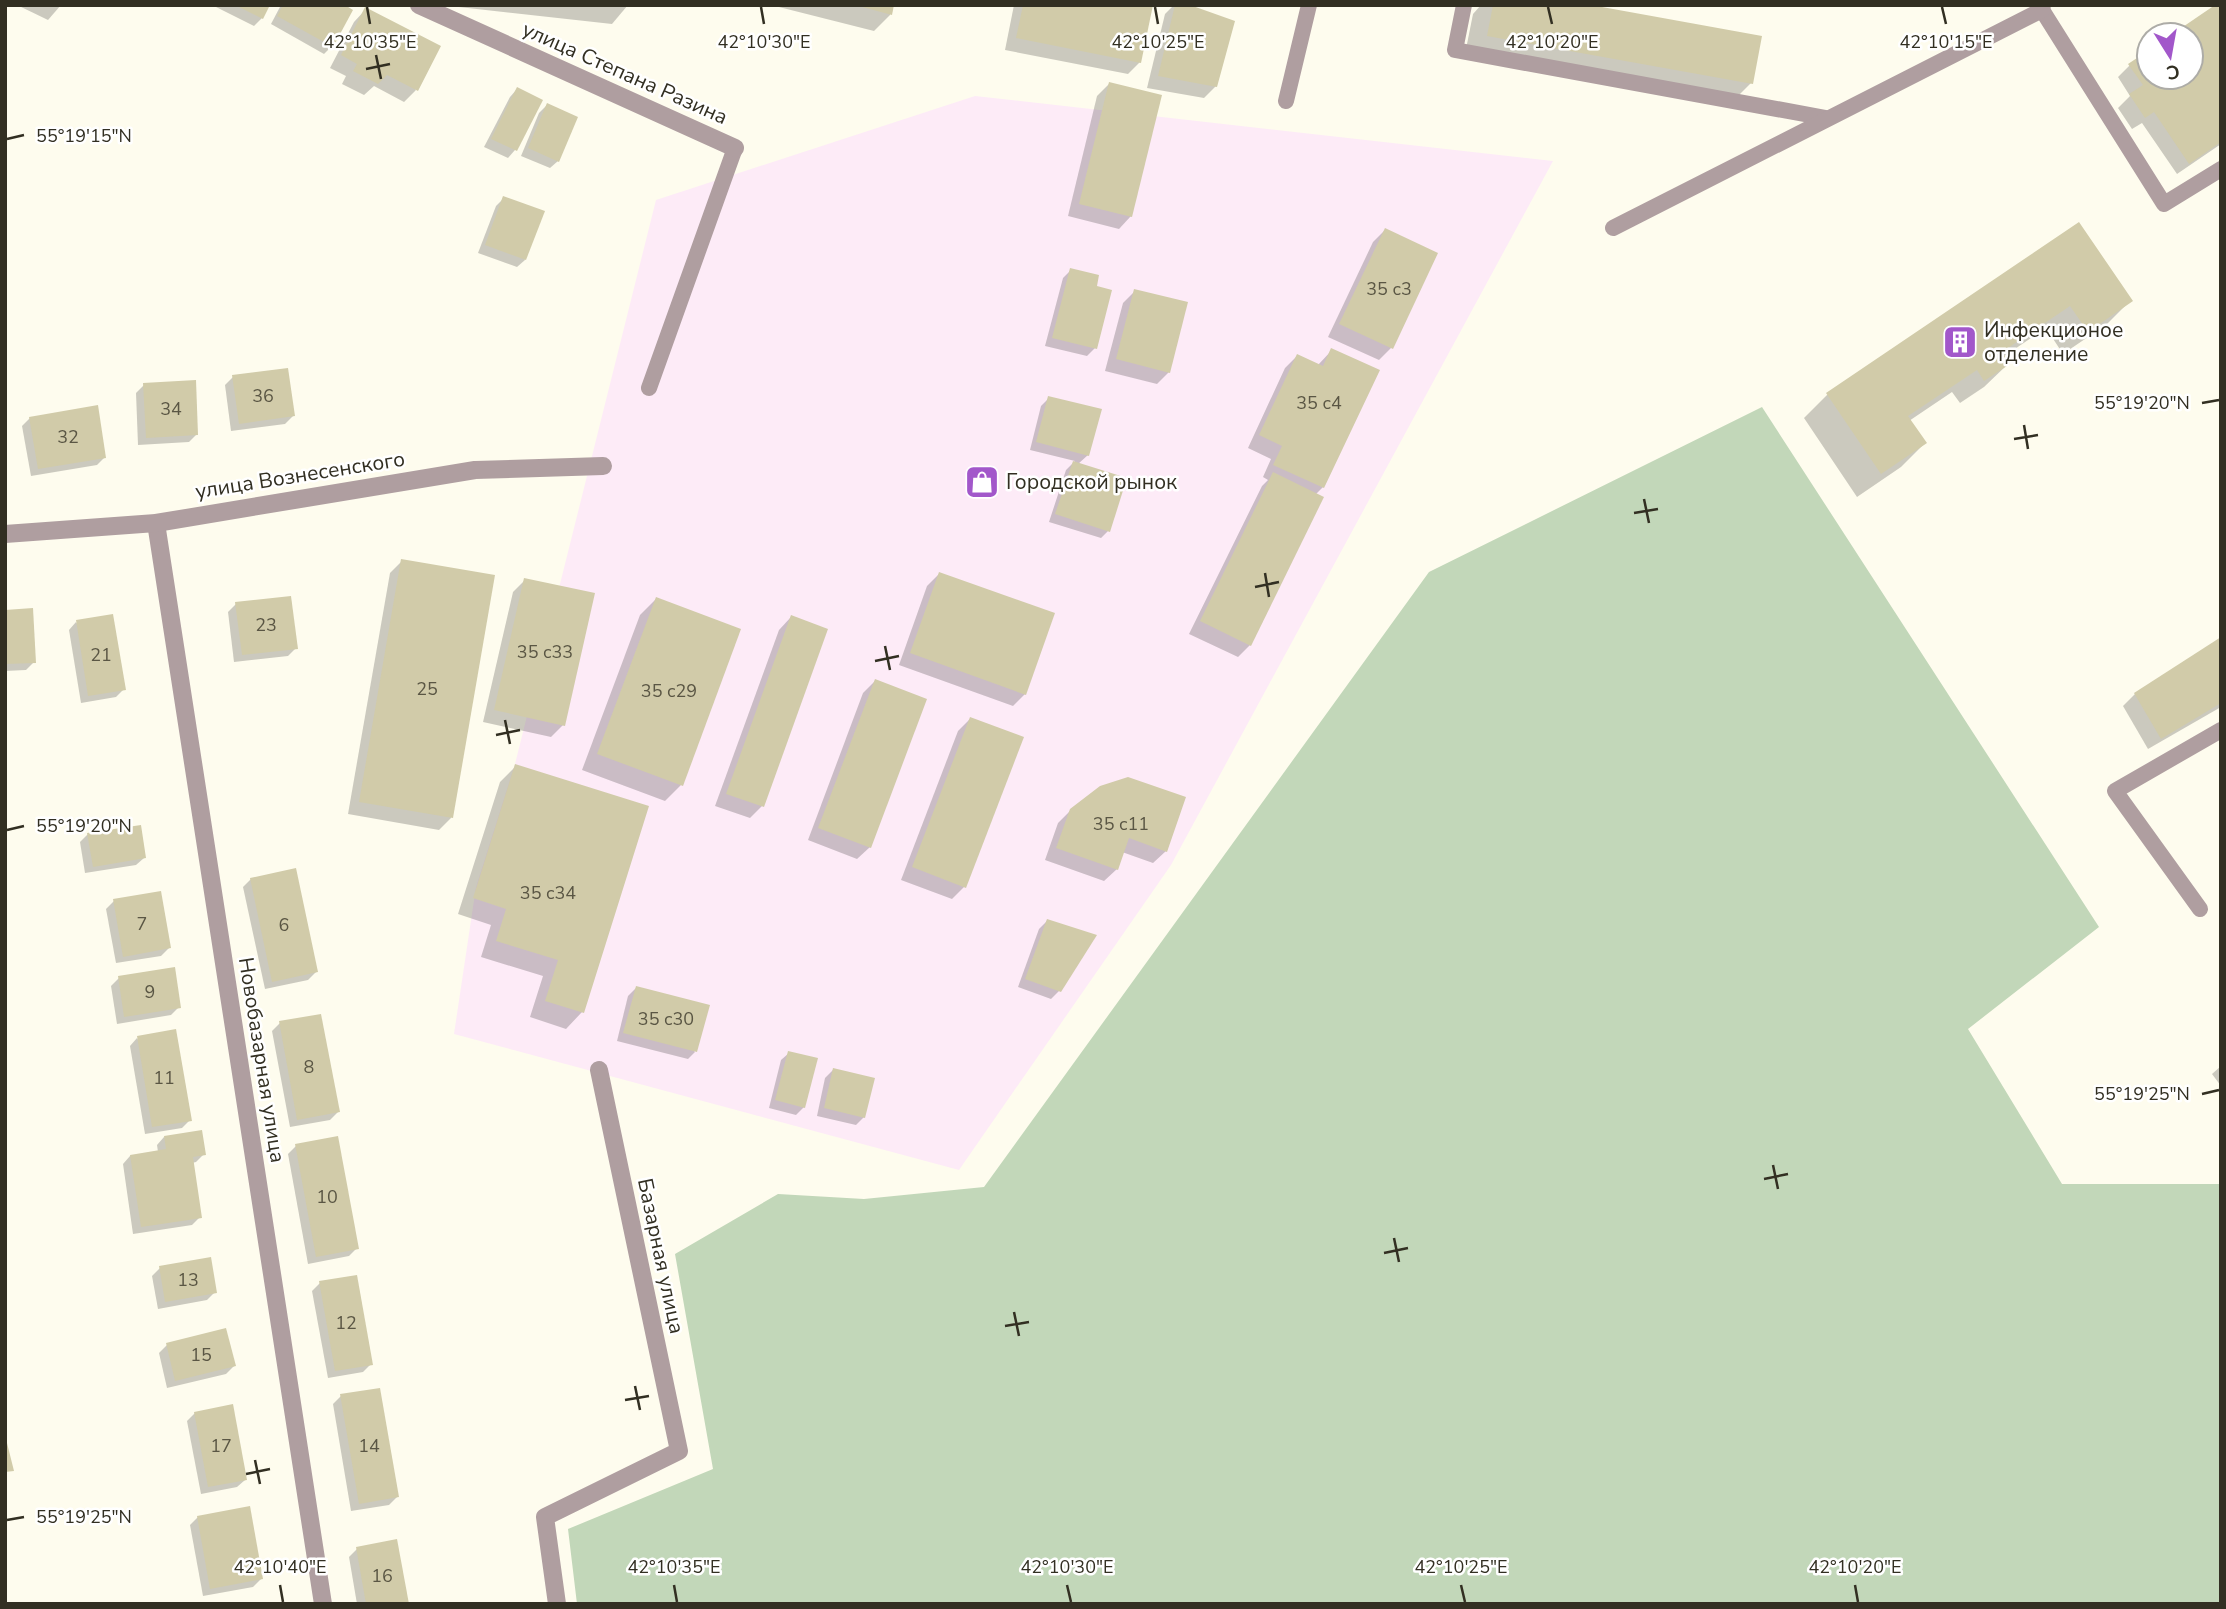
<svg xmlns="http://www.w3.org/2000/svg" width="2226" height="1609" font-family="'Nunito Sans',sans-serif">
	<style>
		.commercial { fill: #fdebf7 }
		.green { fill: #c2d7b9 }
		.shadow { fill: #0003 }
		.building { fill: #d1cba9 }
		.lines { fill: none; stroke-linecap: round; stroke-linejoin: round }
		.lane { stroke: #af9ea0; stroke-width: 16 }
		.street { stroke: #af9ea0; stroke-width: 18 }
		.ticks { fill: none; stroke: #322f22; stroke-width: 2.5 }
		.labels { text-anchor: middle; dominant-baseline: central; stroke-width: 5; stroke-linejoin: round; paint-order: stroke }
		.number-label { font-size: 18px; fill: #5a5644 }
		.street-label { font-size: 21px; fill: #322f22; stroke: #fff }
		.poi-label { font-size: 21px; fill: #322f22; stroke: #fff; text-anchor: start }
		.ticks-label { font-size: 18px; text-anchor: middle; fill: #322f22; stroke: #fff; stroke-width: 5; stroke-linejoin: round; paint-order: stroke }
	</style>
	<rect width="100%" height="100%" fill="#fefcee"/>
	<path class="commercial" d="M975,96l578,65 -382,704 -212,305 -505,-136 22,-147 39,-123 141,-564z"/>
	<path class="green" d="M1762,407l337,520 -131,102 94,155h159v420h-1644l-9,-75 145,-60 -38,-215 103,-60 86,5 120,-12 445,-615z"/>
	<g class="shadow">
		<path d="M17,5h44l-13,15z"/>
		<path d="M212,5h56l-6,13 -8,8z"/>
		<path d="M281,5h61l-10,41 -8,8 -53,-30z"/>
		<path d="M441,5h187l-16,19z"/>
		<path d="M771,5h121l-2,10 -16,16z"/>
		<path d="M1014,5h137l-11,57 -12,12 -123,-24z"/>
		<path d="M1174,5h11l31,81 -12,12 -57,-10 18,-74z"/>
		<path d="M1481,5h100l170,78 -24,24 -263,-48 9,-45z"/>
		<path d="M2221,5v139l-44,30 -35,-51 -10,6 -14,-21 12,-12 -12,-19 12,-12 19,-13v25h42v-42h-17z"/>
		<path d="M366,9l50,81 -12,12 -30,-16 -10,9 -22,-11 4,-8 -16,-8 24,-46z"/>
		<path d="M1109,84l22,132 -12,13 -51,-13 29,-120z"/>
		<path d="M517,89l24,11 -26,50 -7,8 -24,-11 26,-50z"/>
		<path d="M547,105l11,56 -8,7 -29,-12 18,-43z"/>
		<path d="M504,198l21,62 -8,7 -39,-14 18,-47z"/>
		<path d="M2079,225l51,76 -23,23 -44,30 -17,-26 -43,29 5,7 -24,23 -24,16 -8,-11 -43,29 16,22 -24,24 -44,30 -53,-79 23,-23z"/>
		<path d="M1385,230l51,24 -45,94 -12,12 -51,-23 45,-95z"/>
		<path d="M1071,270l24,78 -8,8 -42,-10 18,-68z"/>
		<path d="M1135,291l34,81 -12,12 -52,-13 18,-68z"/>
		<path d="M1332,350l-9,137 -7,7 -66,151 -12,12 -49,-23 73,-148 6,-6 -5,-3 8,-18 -23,-11 37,-80 12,-12 21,9z"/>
		<path d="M233,377l60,39 -8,8 -54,7 -6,-46z"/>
		<path d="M144,385l53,49 -8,8 -51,3 -2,-52z"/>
		<path d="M1049,398l39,57 -10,9 30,67 -7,7 -52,-16 17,-52 9,-9 -45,-11 11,-44z"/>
		<path d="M30,418l75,39 -8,8 -66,11 -9,-50z"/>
		<path d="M402,561l49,257 -12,12 -91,-16 42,-241z"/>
		<path d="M939,574l86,120 -12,12 -114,-41 28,-79z"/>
		<path d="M525,580l38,145 -12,12 -68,-15 30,-130z"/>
		<path d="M656,599l25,186 -16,16 -83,-31 58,-155z"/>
		<path d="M236,604l60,44 -8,8 -54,6 -6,-50z"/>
		<path d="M5,611l29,51 -8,8 -21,1z"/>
		<path d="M791,617l-29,189 -12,12 -35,-12 64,-176z"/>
		<path d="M76,622l48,67 -8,8 -35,6 -12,-73z"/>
		<path d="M2221,639v68l-73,42 -25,-43 12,-12z"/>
		<path d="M875,681l-5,166 -13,12 -49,-19 55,-147z"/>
		<path d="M970,719l-6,168 -12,12 -51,-19 57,-149z"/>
		<path d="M516,766l66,246 -16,17 -36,-12 13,-41 -62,-19 10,-32 -33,-11 42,-132z"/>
		<path d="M1071,810l95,41 -13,12 -31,-11 -5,17 -13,12 -59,-21 13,-37z"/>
		<path d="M88,834l56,24 -8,7 -51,8 -5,-31z"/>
		<path d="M251,879l65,93 -8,8 -43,9 -22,-102z"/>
		<path d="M114,901l55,47 -8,8 -45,7 -10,-54z"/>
		<path d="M1047,921l12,70 -8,8 -33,-12 21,-58z"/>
		<path d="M119,978l60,29 -8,8 -54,9 -6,-38z"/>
		<path d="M636,988l59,64 -7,7 -71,-18 11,-45z"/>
		<path d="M280,1023l58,89 -8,8 -40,7 -18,-96z"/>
		<path d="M137,1038l53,82 -8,8 -37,6 -15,-88z"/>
		<path d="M789,1053l15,54 -8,8 -27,-7 12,-48z"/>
		<path d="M2221,1066v20l-9,-12z"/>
		<path d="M833,1070l31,47 -8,8 -39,-9 8,-38z"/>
		<path d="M164,1137l40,17 -8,8 -4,1 8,54 -8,8 -59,9 -10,-70 7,-8 28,-4 -1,-7z"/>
		<path d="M296,1146l61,102 -8,8 -41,8 -20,-110z"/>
		<path d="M160,1268l55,24 -8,8 -49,9 -6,-33z"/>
		<path d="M320,1283l51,81 -8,8 -35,6 -16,-87z"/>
		<path d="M167,1345l67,21 -8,8 -59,14 -8,-35z"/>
		<path d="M341,1396l56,101 -8,8 -38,6 -18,-107z"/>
		<path d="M195,1413l50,67 -8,7 -36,7 -14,-73z"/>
		<path d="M198,1517l63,62 -8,8 -50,9 -13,-71z"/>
		<path d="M357,1549l50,55h-50l-8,-47z"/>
	</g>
	<g class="building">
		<path d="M235,5h35l-7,14z"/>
		<path d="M283,5h62l8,5 -20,37 -56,-31z"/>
		<path d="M855,5h39l-2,10z"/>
		<path d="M1023,5h130l-12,58 -125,-25z"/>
		<path d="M1175,5h15l45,16 -18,66 -59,-11z"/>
		<path d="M1493,5h98l171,31 -9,48 -266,-48z"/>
		<path d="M2215,5h6v137l-32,22 -35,-52 -9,6 -16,-24 14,-9 -15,-21 21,-14v27h42v-42h-20z"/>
		<path d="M365,7l76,39 -23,45 -31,-16 -9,9 -25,-13 4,-7 -16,-9z"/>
		<path d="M1109,82l53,13 -30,122 -53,-13z"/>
		<path d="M517,87l26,13 -26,51 -26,-12z"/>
		<path d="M547,103l31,14 -19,45 -31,-14z"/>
		<path d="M503,196l42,15 -19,49 -41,-15z"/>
		<path d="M2079,222l54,79 -45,31 -18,-26 -68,46 8,12 -26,17 -7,-11 -69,46 19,27 -46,31 -55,-81z"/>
		<path d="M1385,228l53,25 -45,96 -54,-25z"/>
		<path d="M1070,268l29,7 -2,11 15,4 -15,59 -45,-11z"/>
		<path d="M1134,289l54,13 -18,71 -54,-14z"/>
		<path d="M1331,348l49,22 -56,118 -51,-23 9,-19 -23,-11 38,-81 26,12z"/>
		<path d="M288,368l7,48 -56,8 -7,-49z"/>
		<path d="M196,380l2,55 -52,3 -3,-55z"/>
		<path d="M1048,396l54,13 -13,47 -53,-14z"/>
		<path d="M98,405l8,53 -68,11 -9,-52z"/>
		<path d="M1073,461l54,17 -17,54 -55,-18z"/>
		<path d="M1273,472l51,25 -73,149 -51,-25z"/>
		<path d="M401,559l94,16 -42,243 -94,-16z"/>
		<path d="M939,572l116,41 -29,82 -116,-42z"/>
		<path d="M524,578l71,15 -30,133 -71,-16z"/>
		<path d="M291,596l7,53 -56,6 -7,-53z"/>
		<path d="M656,597l85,32 -58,157 -86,-32z"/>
		<path d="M33,608l3,55 -31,1v-54z"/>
		<path d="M113,614l13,76 -38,6 -12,-76z"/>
		<path d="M791,615l37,14 -64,178 -38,-13z"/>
		<path d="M2221,637v66l-60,36 -27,-46z"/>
		<path d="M875,679l52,20 -56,149 -53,-20z"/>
		<path d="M970,717l54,20 -58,151 -54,-21z"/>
		<path d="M515,764l134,42 -65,207 -39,-12 13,-41 -62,-19 10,-32 -33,-11z"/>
		<path d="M1128,777l58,20 -19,55 -38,-14 -11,32 -62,-22 14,-39 30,-23z"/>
		<path d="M141,825l5,33 -53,9 -6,-34z"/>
		<path d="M296,868l22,104 -46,10 -22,-104z"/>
		<path d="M161,891l10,57 -48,9 -10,-58z"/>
		<path d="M1047,919l50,16 -36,57 -36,-13z"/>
		<path d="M175,967l6,41 -57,9 -6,-41z"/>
		<path d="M636,986l74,19 -13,47 -74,-19z"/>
		<path d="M321,1014l19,98 -43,8 -18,-99z"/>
		<path d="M176,1029l16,92 -40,6 -15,-91z"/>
		<path d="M788,1051l30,7 -13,50 -30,-8z"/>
		<path d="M833,1068l42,10 -10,40 -41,-10z"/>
		<path d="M202,1130l4,25 -13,2 9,61 -61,9 -11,-72 36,-6 -2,-13z"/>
		<path d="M338,1136l21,113 -43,8 -21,-113z"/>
		<path d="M211,1257l6,36 -52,9 -6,-36z"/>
		<path d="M357,1275l16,90 -38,6 -16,-90z"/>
		<path d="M226,1328l10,38 -61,15 -9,-38z"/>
		<path d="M380,1388l19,109 -40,7 -19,-110z"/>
		<path d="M233,1404l14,76 -39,7 -14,-75z"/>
		<path d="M5,1435l9,36 -9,1z"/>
		<path d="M250,1506l13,73 -53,10 -13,-73z"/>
		<path d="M397,1539l12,65h-43l-10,-57z"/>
	</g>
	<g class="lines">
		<g class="lane">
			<path d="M1464,5l-9,45 371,68"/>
			<path d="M2042,10l122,194 57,-35"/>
			<path d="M1286,101l23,-96"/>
			<path d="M1613,228l429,-218 1,-5"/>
			<path d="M649,388l86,-240"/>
			<path d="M2200,909l-85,-118 106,-61"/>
		</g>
		<g class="street">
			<path d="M419,5l316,143"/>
			<path d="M156,523l167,1081"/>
			<path d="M5,534l151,-11 319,-53 128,-4"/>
			<path d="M557,1604l-12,-87 134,-66 -80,-381"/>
		</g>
	</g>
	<path class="ticks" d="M367,7l3,17M761,7l3,17M1155,7l3,17M1548,7l4,17M1942,7l4,17M376,55l5,24M366,69l24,-5M7,139l17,-4M2202,403l17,-3M2024,425l4,24M2014,439l24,-4M1644,499l5,24M1634,513l24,-4M1265,573l4,24M1255,587l24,-5M885,646l5,24M875,661l24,-5M505,720l5,24M496,735l24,-5M7,830l17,-4M2202,1094l17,-4M1773,1165l5,24M1764,1179l24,-5M1394,1238l5,24M1384,1253l24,-5M1014,1312l5,24M1005,1326l24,-4M635,1386l5,24M625,1400l24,-4M255,1460l5,24M246,1474l24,-5M7,1520l17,-3M280,1585l3,17M674,1585l3,17M1067,1585l4,17M1461,1585l4,17M1855,1585l3,17"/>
	<defs>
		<g id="building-square" transform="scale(1.75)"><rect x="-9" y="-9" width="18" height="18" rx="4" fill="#a257ca" stroke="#fff"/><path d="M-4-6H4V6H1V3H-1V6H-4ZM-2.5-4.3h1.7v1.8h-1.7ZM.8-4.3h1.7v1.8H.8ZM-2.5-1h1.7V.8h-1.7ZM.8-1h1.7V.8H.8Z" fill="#fff"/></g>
		<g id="shop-square" transform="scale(1.75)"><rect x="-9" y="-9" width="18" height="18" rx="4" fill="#a257ca" stroke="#fff"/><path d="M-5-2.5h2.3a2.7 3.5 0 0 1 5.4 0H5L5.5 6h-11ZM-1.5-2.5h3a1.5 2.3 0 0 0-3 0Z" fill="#fff"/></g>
	</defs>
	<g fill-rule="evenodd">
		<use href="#building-square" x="1960" y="342"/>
		<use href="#shop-square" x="982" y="482"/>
	</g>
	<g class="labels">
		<g class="number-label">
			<text x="1389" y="289">35 с3</text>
			<text x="263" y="396">36</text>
			<text x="1319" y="403">35 с4</text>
			<text x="171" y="409">34</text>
			<text x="68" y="437">32</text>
			<text x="266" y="625">23</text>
			<text x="545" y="652">35 с33</text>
			<text x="101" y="655">21</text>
			<text x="427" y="689">25</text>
			<text x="669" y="691">35 с29</text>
			<text x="1121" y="824">35 с11</text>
			<text x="548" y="893">35 с34</text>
			<text x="142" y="924">7</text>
			<text x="284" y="925">6</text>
			<text x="150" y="992">9</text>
			<text x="666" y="1019">35 с30</text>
			<text x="309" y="1067">8</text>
			<text x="164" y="1078">11</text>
			<text x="327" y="1197">10</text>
			<text x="188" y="1280">13</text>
			<text x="346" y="1323">12</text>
			<text x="201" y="1355">15</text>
			<text x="221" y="1446">17</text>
			<text x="369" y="1446">14</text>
			<text x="382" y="1576">16</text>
		</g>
		<g class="street-label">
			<text transform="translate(625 73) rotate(24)">улица Степана Разина</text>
			<text transform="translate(300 475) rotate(-9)">улица Вознесенского</text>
			<text transform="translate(262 1060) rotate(81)">Новобазарная улица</text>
			<text transform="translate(661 1256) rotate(78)">Базарная улица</text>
		</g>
		<g class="poi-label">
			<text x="1984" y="330">Инфекционое<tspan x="1984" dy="24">отделение</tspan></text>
			<text x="1006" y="482">Городской рынок</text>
		</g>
	</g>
	<g class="ticks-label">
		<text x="370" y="48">42°10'35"E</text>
		<text x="764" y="48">42°10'30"E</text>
		<text x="1158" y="48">42°10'25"E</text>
		<text x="1552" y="48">42°10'20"E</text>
		<text x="1946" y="48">42°10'15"E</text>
		<text x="84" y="142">55°19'15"N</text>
		<text x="2142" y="409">55°19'20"N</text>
		<text x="84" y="832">55°19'20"N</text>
		<text x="2142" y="1100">55°19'25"N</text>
		<text x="84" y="1523">55°19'25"N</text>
		<text x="280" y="1573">42°10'40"E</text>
		<text x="674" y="1573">42°10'35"E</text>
		<text x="1067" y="1573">42°10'30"E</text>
		<text x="1461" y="1573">42°10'25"E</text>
		<text x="1855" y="1573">42°10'20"E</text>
	</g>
	<rect width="2226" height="1609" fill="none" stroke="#322f22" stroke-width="14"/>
	<g transform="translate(2170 56) rotate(169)"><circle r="33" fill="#ffffff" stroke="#adaca7" stroke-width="2"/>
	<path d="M0-5L12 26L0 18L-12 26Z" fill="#a257ca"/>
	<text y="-10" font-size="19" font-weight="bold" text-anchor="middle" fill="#322f22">С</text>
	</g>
</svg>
